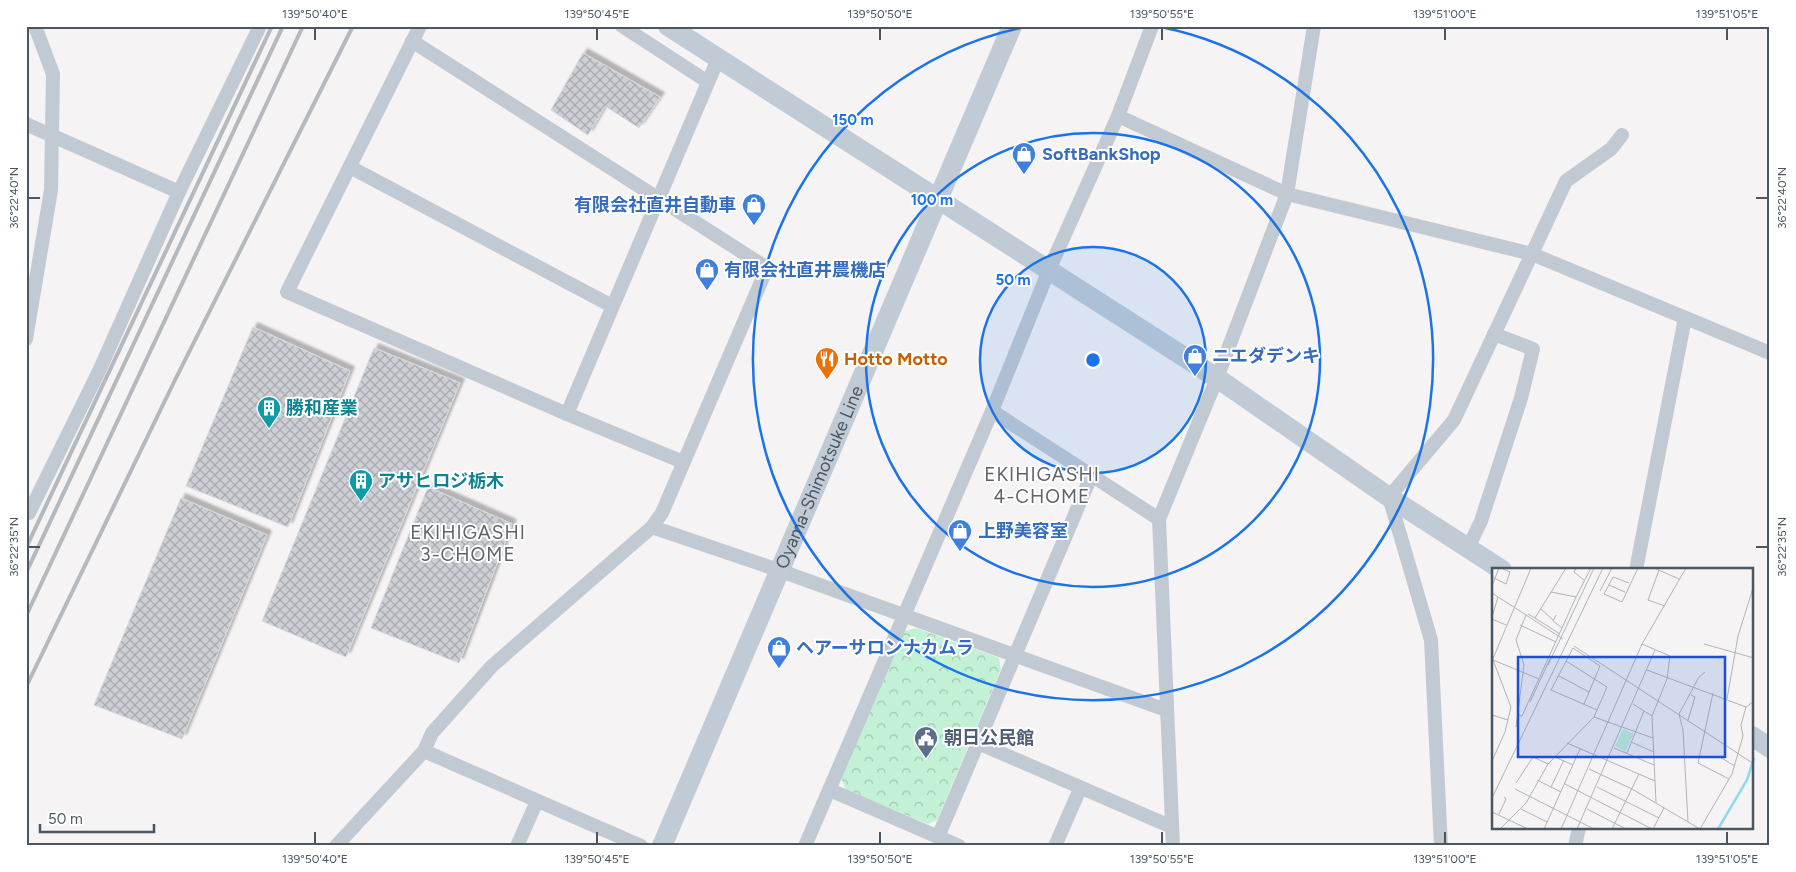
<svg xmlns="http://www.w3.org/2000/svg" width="1796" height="872" font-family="Figtree,'Noto Sans JP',sans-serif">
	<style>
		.park { fill: url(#park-crowns) }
		.building { fill: url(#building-cross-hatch); stroke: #d7d9de; filter: url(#shadow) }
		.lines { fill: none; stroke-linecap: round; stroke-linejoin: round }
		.street { stroke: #c1cad2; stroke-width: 14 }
		.secondary { stroke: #c1cbd6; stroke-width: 20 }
		.rail { stroke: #b5b8bd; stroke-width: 4 }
		.ticks { fill: none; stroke: #4a5661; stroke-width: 2 }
		.ring { fill: none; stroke: #1a73e8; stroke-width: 2.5 }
		.labels { text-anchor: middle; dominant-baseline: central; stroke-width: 4; stroke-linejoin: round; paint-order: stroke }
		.shop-label { font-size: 18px; font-weight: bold; fill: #366cbe; stroke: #fff; text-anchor: start }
		.food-label { font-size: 18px; font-weight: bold; fill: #c56008; stroke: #fff; text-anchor: start }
		.culture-label { font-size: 18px; font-weight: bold; fill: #0d838f; stroke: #fff; text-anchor: start }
		.street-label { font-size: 18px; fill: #4a5661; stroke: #fff }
		.service-label { font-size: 18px; font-weight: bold; fill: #4e5e75; stroke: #fff; text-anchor: start }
		.neighbourhood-label { font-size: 19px; letter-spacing: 1px; fill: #5f6368; stroke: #fff }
		.inset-river { fill: none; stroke: #90daee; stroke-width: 2.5 }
		.inset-road { fill: none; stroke: #b1b4b9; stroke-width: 1 }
		.view { fill: #1d4ed8; fill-opacity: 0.15; stroke: #1d4ed8; stroke-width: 2.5 }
		.inset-edge { fill: none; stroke: #4a5661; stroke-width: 2.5 }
		.centre { fill: #1a73e8; stroke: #fff; stroke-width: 2.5 }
		.ring-label { font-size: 15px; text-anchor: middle; font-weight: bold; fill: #1a73e8; stroke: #fff; stroke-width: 4; stroke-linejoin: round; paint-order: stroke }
		.neatline { fill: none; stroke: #4a5661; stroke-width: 2 }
		.ticks-label { font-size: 12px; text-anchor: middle; fill: #4a5661 }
	</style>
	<defs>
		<pattern id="park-crowns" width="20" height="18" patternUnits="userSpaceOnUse" patternTransform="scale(1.25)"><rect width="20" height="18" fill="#c3f1d5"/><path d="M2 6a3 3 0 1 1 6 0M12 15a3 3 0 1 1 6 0" fill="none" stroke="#a0c6b0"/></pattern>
		<pattern id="building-cross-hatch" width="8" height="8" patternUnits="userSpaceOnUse" patternTransform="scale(1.25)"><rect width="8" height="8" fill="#cdcfd5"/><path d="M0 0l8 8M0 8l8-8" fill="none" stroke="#a8abb0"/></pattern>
		<filter id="shadow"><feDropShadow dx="4.5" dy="-4.5" stdDeviation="1" flood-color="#0004"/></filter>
	</defs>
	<rect width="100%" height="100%" fill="#f5f3f3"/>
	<path class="park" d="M916,628l83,30 2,11 -64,151 -9,4 -82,-34 -5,-12 64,-147z"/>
	<g class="building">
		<path d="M583,53l77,44 -21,31 -34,-22 -17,29 -37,-25z"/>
		<path d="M253,327l97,44 -62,156 -102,-41z"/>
		<path d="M374,348l86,35 -114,274 -84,-36z"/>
		<path d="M428,487l84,37 -53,139 -88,-35z"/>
		<path d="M181,498l86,37 -85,204 -88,-34z"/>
	</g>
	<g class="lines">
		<g class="street">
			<path d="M420,26l-133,266 280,122 116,48"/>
			<path d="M622,26l86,56"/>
			<path d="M1118,116l169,78 245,60 238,99"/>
			<path d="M26,124l153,68"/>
			<path d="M350,167l262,139"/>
			<path d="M26,339l25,-149 2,-116 -18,-48"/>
			<path d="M992,411l167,108"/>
			<path d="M567,414l151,-355"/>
			<path d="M26,513h3l70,-142 80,-179 81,-166"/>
			<path d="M652,527l129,44 385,139"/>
			<path d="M1468,548l13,-27 40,-123 12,-49 -39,-15"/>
			<path d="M1636,570l49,-252"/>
			<path d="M978,743l194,84"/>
			<path d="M424,751l217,95"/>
			<path d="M830,790l129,56"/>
			<path d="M938,837l154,-363"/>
			<path d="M336,846l88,-95 8,-18 60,-67 160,-139 10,-14 105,-245 -355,-227"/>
			<path d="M517,846l20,-45"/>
			<path d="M805,846l187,-435 57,-141 69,-154 34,-90"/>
			<path d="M1055,846l25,-57"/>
			<path d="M1173,846l-14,-327 58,-141 70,-184 27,-168"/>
			<path d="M1441,846l-10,-206 -42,-143 65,-77 112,-239 45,-32 11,-14"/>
			<path d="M1575,846l4,-18"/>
		</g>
		<g class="secondary">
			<path d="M668,26l549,352 172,119 113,73"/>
			<path d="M1752,736l18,12"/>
			<path id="s1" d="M662,846l350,-820"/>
		</g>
		<g class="rail">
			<path d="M26,548l246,-522"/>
			<path d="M26,573l257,-547"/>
			<path d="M26,616l277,-590"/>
			<path d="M26,687l149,-307 178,-354"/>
		</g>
	</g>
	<path class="ticks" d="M315,28v12M597,28v12M880,28v12M1162,28v12M1445,28v12M1727,28v12M28,198h12M1756,198h12M28,547h12M1756,547h12M315,832v12M597,832v12M880,832v12M1162,832v12M1445,832v12M1727,832v12"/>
	<circle cx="1093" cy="360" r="113" fill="#1a73e8" fill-opacity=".12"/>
	<g class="ring">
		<circle cx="1093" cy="360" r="113"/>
		<circle cx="1093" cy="360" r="227"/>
		<path d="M1161 27A340 340 0 1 1 1025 27"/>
	</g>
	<defs>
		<g id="shop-pin" transform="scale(1.25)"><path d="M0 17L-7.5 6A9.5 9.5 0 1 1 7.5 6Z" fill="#3f7fe0" stroke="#fff"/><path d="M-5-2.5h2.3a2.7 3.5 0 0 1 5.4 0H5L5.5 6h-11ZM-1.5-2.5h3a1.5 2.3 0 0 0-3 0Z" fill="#fff"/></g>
		<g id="restaurant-pin" transform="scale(1.25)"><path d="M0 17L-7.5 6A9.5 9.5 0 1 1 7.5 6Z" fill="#e8710a" stroke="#fff"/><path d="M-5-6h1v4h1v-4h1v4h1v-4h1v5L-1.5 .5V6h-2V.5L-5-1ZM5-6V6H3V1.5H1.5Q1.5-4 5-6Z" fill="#fff"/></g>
		<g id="building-pin" transform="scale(1.25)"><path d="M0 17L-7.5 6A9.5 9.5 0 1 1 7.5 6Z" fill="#0f9aa8" stroke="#fff"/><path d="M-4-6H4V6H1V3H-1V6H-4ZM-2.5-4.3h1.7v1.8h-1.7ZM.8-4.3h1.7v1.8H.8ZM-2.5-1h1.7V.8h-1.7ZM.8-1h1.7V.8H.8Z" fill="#fff"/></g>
		<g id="civic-pin" transform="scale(1.25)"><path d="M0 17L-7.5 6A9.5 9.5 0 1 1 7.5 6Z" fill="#5c6f8a" stroke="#fff"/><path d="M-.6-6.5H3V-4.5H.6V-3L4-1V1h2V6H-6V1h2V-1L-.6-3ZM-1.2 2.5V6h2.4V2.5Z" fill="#fff"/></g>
	</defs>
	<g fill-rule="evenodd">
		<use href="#shop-pin" x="1024" y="154"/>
		<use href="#shop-pin" x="754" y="205"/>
		<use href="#shop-pin" x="707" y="270"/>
		<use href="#shop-pin" x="1195" y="356"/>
		<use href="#restaurant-pin" x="827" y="359"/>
		<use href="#building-pin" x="269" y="408"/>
		<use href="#building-pin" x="361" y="481"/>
		<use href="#shop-pin" x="960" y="531"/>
		<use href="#shop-pin" x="779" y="648"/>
		<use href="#civic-pin" x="926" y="738"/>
	</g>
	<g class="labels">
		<g class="shop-label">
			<text x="1042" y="154">SoftBankShop</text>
			<text x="736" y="205" text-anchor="end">有限会社直井自動車</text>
			<text x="724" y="270">有限会社直井農機店</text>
			<text x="1212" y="356">ニエダデンキ</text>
			<text x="978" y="531">上野美容室</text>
			<text x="796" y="648">ヘアーサロンナカムラ</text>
		</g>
		<g class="food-label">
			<text x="844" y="359">Hotto Motto</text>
		</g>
		<g class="culture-label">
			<text x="286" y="408">勝和産業</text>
			<text x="378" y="481">アサヒロジ栃木</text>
		</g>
		<g class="street-label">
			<text stroke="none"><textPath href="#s1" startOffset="401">Oyama-Shimotsuke Line</textPath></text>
		</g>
		<g class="service-label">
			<text x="944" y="738">朝日公民館</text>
		</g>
		<g class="neighbourhood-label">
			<text x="1042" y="474">EKIHIGASHI<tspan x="1042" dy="22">4-CHOME</tspan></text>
			<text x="468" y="532">EKIHIGASHI<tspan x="468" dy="22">3-CHOME</tspan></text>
		</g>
	</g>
	<g transform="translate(1492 568)">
		<rect width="261" height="261" fill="#f5f3f3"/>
		<path d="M131,161l11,5 -9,18 -10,-6z" fill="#c3f1d5"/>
		<path class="inset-river" d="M226,261l29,-49 7,-22"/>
		<path class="inset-road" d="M84,0l-2,4 11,9M162,0l25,11M167,2l-11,30 17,6M0,9l14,7 4,-12 -9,-4M137,15l-16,-6 -9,17 18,8 16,-34M117,17l16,7M0,18l7,-18M108,23l12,-23M59,24l25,5 15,-29M0,25l71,46M49,41l12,11M36,46l7,4 31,-50M64,47l-3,6 9,7 14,-31M0,49l6,-20M43,50l25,16M0,51l14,6M28,57l36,17M150,76l28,12 -3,23 -15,37 4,87M212,76l50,14M82,78l180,118M1,92l46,19M0,93l39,-93M56,97l46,-97M155,102l99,37M67,108l30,16M221,125l-15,70 31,16M235,131l11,-63 16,-51M38,134l20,-43M92,136l16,-38M141,136l19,12M105,142l-46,-20 22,-42 27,18M0,147l16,5M27,147l3,1 40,-88M102,149l59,21M196,152l7,-23 -4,-2M24,159l8,-62 -8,-25 10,-25M139,174l23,10M75,175l88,38M122,180l40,17M135,185l17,-42M226,188l17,10M63,189l18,8M0,193l13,-29 6,-25 -18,-47M97,201l43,20 68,40M45,212l24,12M24,215l17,-26 15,7M73,216l87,45M59,219l13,-27M105,219l62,31M23,221l79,40M0,230l111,-230M29,241l26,13M95,241l39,20M0,244l36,17M7,246l7,-15 -2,-2M196,254l-5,-92 -4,-16 20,-37 6,-5M8,261l26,-26 22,-39 46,-47 13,-30 -41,-26M52,261l36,-80M69,261l81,-185 44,-76M85,261l78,-179M120,261l27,-55M161,261l11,-21M208,261l32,-55 11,-38 -2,-11 5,-18 8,-6"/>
		<path class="view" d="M26,89h207v100h-207z"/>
		<rect width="261" height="261" class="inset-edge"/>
	</g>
	<circle cx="1093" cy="360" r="8" class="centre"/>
	<g class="ring-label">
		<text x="853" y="125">150 m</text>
		<text x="932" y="205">100 m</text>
		<text x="1013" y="285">50 m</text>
	</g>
	<rect width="1796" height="872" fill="none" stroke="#ffffff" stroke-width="55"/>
	<path d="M40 824v8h114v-8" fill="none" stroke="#4a5661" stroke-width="2.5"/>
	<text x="48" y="824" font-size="15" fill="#4a5661" stroke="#ffffff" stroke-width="4" paint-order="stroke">50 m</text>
	<rect x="28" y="28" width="1740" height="816" class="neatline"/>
	<g class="ticks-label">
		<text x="315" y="18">139°50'40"E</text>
		<text x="597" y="18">139°50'45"E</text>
		<text x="880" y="18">139°50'50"E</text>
		<text x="1162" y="18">139°50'55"E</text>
		<text x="1445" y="18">139°51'00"E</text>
		<text x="1727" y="18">139°51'05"E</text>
		<text transform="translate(14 198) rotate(-90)" y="4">36°22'40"N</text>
		<text transform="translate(1782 198) rotate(-90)" y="4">36°22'40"N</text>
		<text transform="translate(14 547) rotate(-90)" y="4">36°22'35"N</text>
		<text transform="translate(1782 547) rotate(-90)" y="4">36°22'35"N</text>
		<text x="315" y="863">139°50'40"E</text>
		<text x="597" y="863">139°50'45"E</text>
		<text x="880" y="863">139°50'50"E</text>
		<text x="1162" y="863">139°50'55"E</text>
		<text x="1445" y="863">139°51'00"E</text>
		<text x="1727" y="863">139°51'05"E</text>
	</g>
</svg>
